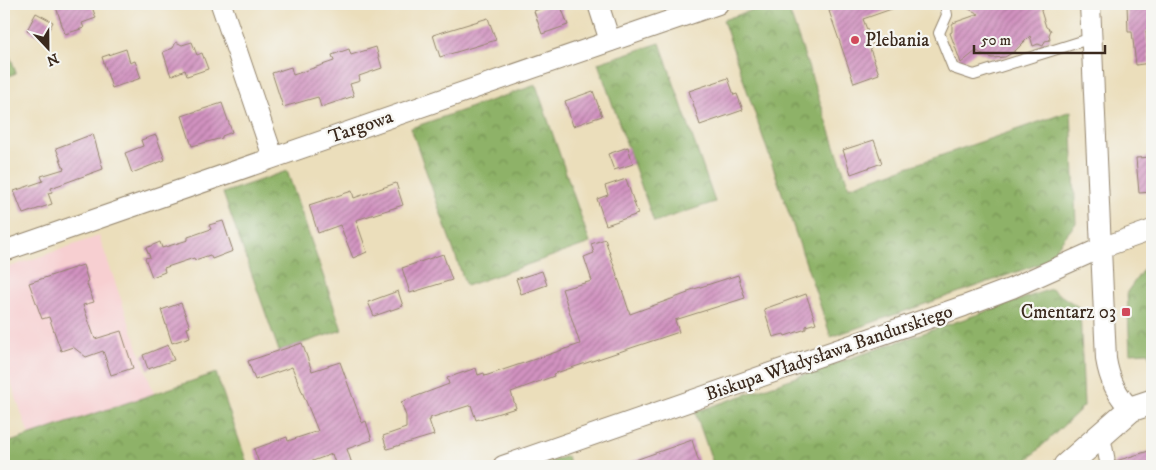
<svg xmlns="http://www.w3.org/2000/svg" width="1156" height="470" font-family="'IM FELL DW Pica',serif">
	<style>
		.built { fill: #f7cfd1 }
		.forest { fill: url(#forest-crowns); stroke: #646e42 }
		.building { fill: url(#building-hatch) }
		.lines { fill: none; stroke-linecap: round; stroke-linejoin: round }
		.service-casing { stroke: #93846c; stroke-width: 12 }
		.pedestrian-casing { stroke: #93846c; stroke-width: 17 }
		.minor-casing { stroke: #93846c; stroke-width: 22 }
		.tertiary-casing { stroke: #93846c; stroke-width: 27 }
		.service { stroke: #fff; stroke-width: 10 }
		.pedestrian { stroke: #fff; stroke-width: 15 }
		.minor { stroke: #fff; stroke-width: 20 }
		.tertiary { stroke: #fff; stroke-width: 25 }
		.poi-dot { fill: #d1495b; stroke: #f6f6f2; stroke-width: 2 }
		.labels { text-anchor: middle; dominant-baseline: central; stroke-width: 4.5; stroke-linejoin: round; paint-order: stroke }
		.poi-label { font-size: 19px; fill: #3b2a1e; stroke: #f6f6f2; text-anchor: start }
		.street-label { font-size: 19px; fill: #3b2a1e; stroke: #f6f6f2 }
	</style>
	<defs>
		<pattern id="forest-crowns" width="20" height="18" patternUnits="userSpaceOnUse" patternTransform="scale(1.25)"><rect width="20" height="18" fill="#8eb267"/><path d="M2 6a3 3 0 1 1 6 0M12 15a3 3 0 1 1 6 0" fill="none" stroke="#759154"/></pattern>
		<pattern id="building-hatch" width="6" height="6" patternUnits="userSpaceOnUse" patternTransform="scale(1.25)"><rect width="6" height="6" fill="#d192c0"/><path d="M-1 1l2-2M0 6l6-6M5 7l2-2" fill="none" stroke="#ab779b"/></pattern>
	</defs>
	<rect width="100%" height="100%" fill="#f6f6f2"/>
	<filter id="ink" filterUnits="userSpaceOnUse"><feTurbulence type="fractalNoise" baseFrequency=".02" numOctaves="2"/><feDisplacementMap in="SourceGraphic" scale="10" xChannelSelector="R" yChannelSelector="G"/><feConvolveMatrix kernelMatrix="1 2 1 2 8 2 1 2 1" color-interpolation-filters="sRGB"/></filter>
	<filter id="wash" filterUnits="userSpaceOnUse"><feTurbulence type="fractalNoise" baseFrequency=".0096" numOctaves="4" result="noise"/><feDisplacementMap in="SourceGraphic" scale="20" xChannelSelector="R" yChannelSelector="G"/><feGaussianBlur stdDeviation="1.12" result="paint"/><feColorMatrix in="noise" values="0 0 0 0 0 0 0 0 0 0 0 0 0 0 0 0 0 1.4 0 .05"/><feComposite in="paint" operator="in"/></filter>
	<g filter="url(#wash)">
		<rect width="100%" height="100%" fill="#ebdebb"/>
		<path class="built" d="M99,236l55,158 -125,41 -25,-73v-93z"/>
		<g class="forest">
			<path d="M771,4h16l62,183 222,-76 5,112 -31,39 -214,75 -108,-317z"/>
			<path d="M660,43l55,159 -61,20 -56,-159z"/>
			<path d="M4,45l8,16 4,12 -12,5z"/>
			<path d="M536,85l54,158 -124,43 -55,-158z"/>
			<path d="M287,171l55,159 -63,21 -56,-158z"/>
			<path d="M1152,257v108l-4,-13 -18,1 -3,-61z"/>
			<path d="M1051,289l29,19 4,98 -63,60h-307l-19,-54z"/>
			<path d="M216,373l32,93h-244v-22z"/>
			<path d="M567,456l3,10h-32z"/>
		</g>
		<g id="blocks">
			<g class="building">
				<path d="M55,4h36l5,14 -14,5 2,5 -19,6z"/>
				<path d="M552,4h8l8,21 -26,9 -8,-23z"/>
				<path d="M851,4h49v2l-37,13 10,26 -4,1 10,28 -25,9 -25,-72z"/>
				<path d="M959,4h85l-3,7 5,16 5,3 -2,5 1,5 -5,1 -2,5 -5,-2 -5,2 -3,-10 -15,15 -10,6 -13,1 -16,-7 -15,12 -11,-30 2,-1v-7l1,-2 26,-9z"/>
				<path d="M1127,4h25v27h-6l4,32 -14,2 -4,-33h-4z"/>
				<path d="M36,13l17,9 -9,17 -17,-9z"/>
				<path d="M488,18l8,22 -56,17 -7,-22z"/>
				<path d="M176,42l6,3 10,-3 5,13 5,-2 6,16 -21,7 -2,-6 -14,6 -8,-24 10,-4z"/>
				<path d="M376,47l6,21 -23,8 1,5 -10,3 4,12 -33,11 -3,-10 -35,10 -11,-34 19,-6 2,8 41,-14 -2,-6 17,-6 2,6z"/>
				<path d="M126,49l4,14 5,-2 6,17 -29,10 -10,-31z"/>
				<path d="M728,78l6,17 3,-1 6,16 -43,15 -11,-34z"/>
				<path d="M593,91l9,25 -29,10 -8,-25z"/>
				<path d="M222,103l10,29 -10,4v2l-30,8 -10,-30z"/>
				<path d="M93,134l10,35 -52,19 1,4 -4,1 4,11 -29,10 -9,-23 29,-10 -2,-5 23,-7 -8,-21z"/>
				<path d="M156,135l9,25 -33,13 -7,-20 18,-7 -2,-6z"/>
				<path d="M874,140l8,23 -31,11 -8,-24z"/>
				<path d="M628,147l5,17 -19,6 -6,-16z"/>
				<path d="M1152,157v35l-13,1 -3,-35z"/>
				<path d="M626,179l12,35 -32,11 -9,-26 11,-4 -3,-9z"/>
				<path d="M396,183l7,22 -47,15 11,32 -14,6 -13,-33 -22,8 -9,-28 43,-14 2,7z"/>
				<path d="M223,221l10,30 -21,8 -2,-4 -15,5 -1,-2 -30,10 1,4 -13,5 -7,-19 5,-1 -4,-9 14,-6 2,6 26,-8v-3l23,-8 -2,-4z"/>
				<path d="M605,239l25,75 58,-21v-2l50,-16 7,23 -70,22 4,12 -126,42 1,2 -43,16 5,16 -40,12 -5,-15 -41,13 1,2h-2l5,15 -47,14 -4,-13 23,-8v-12l-5,-14 48,-18 -2,-6 29,-10 2,7 6,-2 1,3 95,-32 -18,-55 30,-8 -8,-24 10,-4 -3,-9z"/>
				<path d="M443,254l9,26 -42,13 -8,-25z"/>
				<path d="M83,265l5,16 -2,1 8,20 -11,3 12,34 26,-8 12,37 -22,7 -8,-24 -17,6 -13,-10 -12,4 -12,-34 -7,2 -13,-36z"/>
				<path d="M542,271l5,14 -26,9 -5,-15z"/>
				<path d="M398,291l5,15 -29,10 -6,-14z"/>
				<path d="M806,294l10,29 -10,3v3l-21,7 -1,-2 -11,3 -9,-28z"/>
				<path d="M181,303l9,24 -3,1 3,9 -18,6 -11,-33z"/>
				<path d="M302,343l10,28 28,-9 22,61 4,-2 6,19 -25,9 5,15 -7,2h-9l-4,-12 -33,12h-39l-6,-17 33,-12 1,4 30,-10 -26,-64 -37,13 -7,-19z"/>
				<path d="M168,345l6,15 -26,9 -5,-14z"/>
				<path d="M692,440l8,26h-76v-2z"/>
				<path d="M1152,450v16h-39l3,-5z"/>
			</g>
		</g>
	</g>
	<g filter="url(#ink)">
		<use href="#blocks" fill-opacity="0" stroke="#93846c" stroke-width="1"/>
		<g class="lines">
			<g class="service-casing">
				<path id="service" d="M945,4l2,11 -8,18 14,35 21,7 118,-37"/>
			</g>
			<g class="pedestrian-casing">
				<path id="pedestrian" d="M1102,434l5,25"/>
			</g>
			<g class="minor-casing">
				<g id="minor">
					<path d="M221,4l52,153"/>
					<path d="M598,4l12,37"/>
					<path d="M1090,4l16,355c3,19 11,37 25,50"/>
					<path d="M4,251l714,-247"/>
					<path d="M503,466l461,-160 48,-18 89,-40 51,-18"/>
				</g>
			</g>
			<g class="tertiary-casing">
				<path id="tertiary" d="M1066,466l65,-57 21,-7"/>
			</g>
			<use href="#service" class="service"/>
			<use href="#pedestrian" class="pedestrian"/>
			<use href="#minor" class="minor"/>
			<use href="#tertiary" class="tertiary"/>
		</g>
	</g>
	<g class="poi-dot">
		<circle cx="855" cy="40" r="5"/>
		<rect x="1121" y="307" width="10" height="10" rx="2.5"/>
	</g>
	<g class="labels">
		<g class="poi-label">
			<text x="865" y="40">Plebania</text>
			<text x="1116" y="312" text-anchor="end">Cmentarz 03</text>
		</g>
		<g class="street-label">
			<text transform="translate(361 127) rotate(-19)">Targowa</text>
			<text transform="translate(829 353) rotate(-19)">Biskupa Władysława Bandurskiego</text>
		</g>
	</g>
	<rect width="1156" height="470" fill="none" stroke="#f6f6f2" stroke-width="20"/>
	<g transform="translate(48 48) rotate(158)" stroke="#f6f6f2" stroke-width="4" paint-order="stroke">
	<path d="M0-4L9 19L0 12L-9 19Z" fill="#3b2a1e"/>
	<text y="-8" font-size="14" font-weight="bold" text-anchor="middle" fill="#3b2a1e">N</text>
	</g>
	<path d="M974 45v8h131v-8" fill="none" stroke="#3b2a1e" stroke-width="2.5"/>
	<text x="981" y="45" font-size="15" fill="#3b2a1e" stroke="#f6f6f2" stroke-width="4" paint-order="stroke">50 m</text>
</svg>
